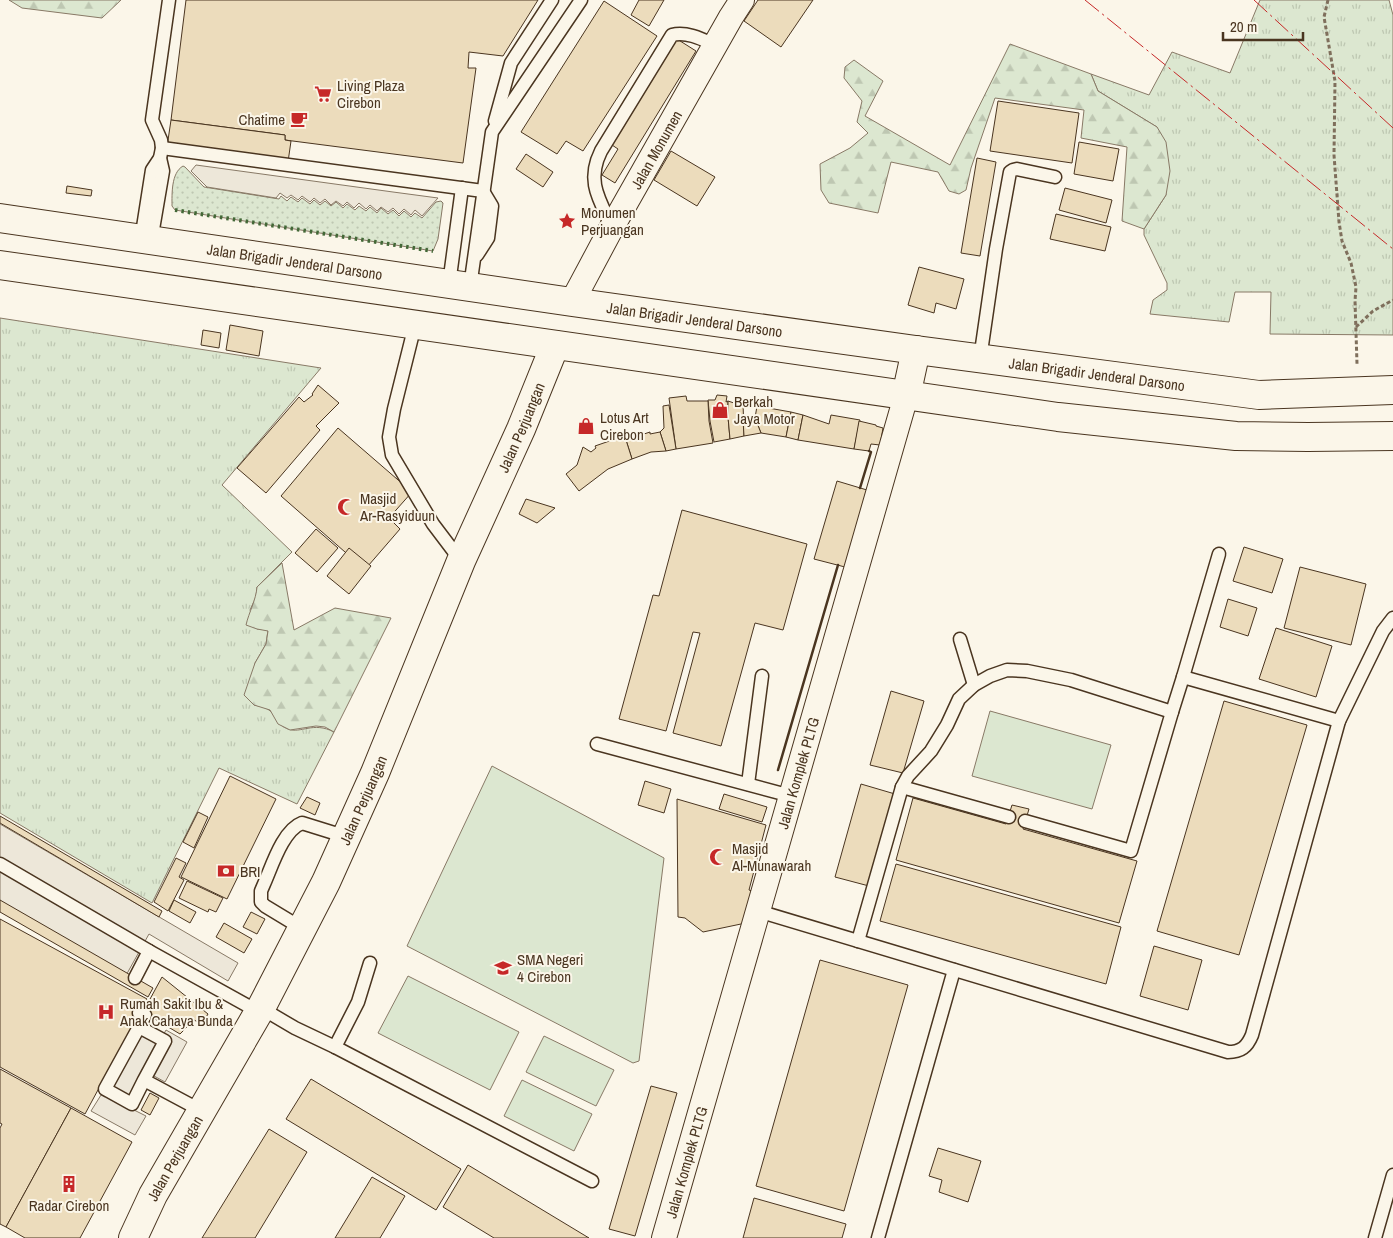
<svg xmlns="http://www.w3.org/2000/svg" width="1393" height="1238" font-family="'Archivo Narrow',sans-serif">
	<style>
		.grass { fill: url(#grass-tufts); stroke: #887966 }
		.forest { fill: url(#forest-firs); stroke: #887966 }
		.garden { fill: url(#garden-dots); stroke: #887966 }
		.pitch { fill: #dce7d0; stroke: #887966 }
		.parking { fill: #ede7d9; stroke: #887966 }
		.building { fill: #ecdcbc; stroke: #4a3520 }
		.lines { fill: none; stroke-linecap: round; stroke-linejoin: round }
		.lane-casing { stroke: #4a3520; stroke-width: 15 }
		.street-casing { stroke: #4a3520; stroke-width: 26 }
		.secondary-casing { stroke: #4a3520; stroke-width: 30 }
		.highway-casing { stroke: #4a3520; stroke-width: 30 }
		.path { stroke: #7f6f5c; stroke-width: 3; stroke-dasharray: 4 2.5; stroke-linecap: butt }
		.lane { stroke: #fbf6e9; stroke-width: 12 }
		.street { stroke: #fbf6e9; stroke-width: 24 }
		.secondary { stroke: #fbf6e9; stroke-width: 28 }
		.highway { stroke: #fbf6e9; stroke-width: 28 }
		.hedge { stroke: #436837; stroke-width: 4; stroke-dasharray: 2.5 4; stroke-linecap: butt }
		.wall { stroke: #4a3520; stroke-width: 2.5 }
		.power { stroke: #c62828; stroke-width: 1; stroke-dasharray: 18 4 2.5 4; stroke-linecap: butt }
		.labels { text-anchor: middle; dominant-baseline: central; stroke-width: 4; stroke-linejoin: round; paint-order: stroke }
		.poi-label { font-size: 15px; fill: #4a3520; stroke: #fbf6e9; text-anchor: start }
		.street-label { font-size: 15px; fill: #4a3520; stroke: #fbf6e9 }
	</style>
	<defs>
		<pattern id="grass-tufts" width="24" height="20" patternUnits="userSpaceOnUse" patternTransform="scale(1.25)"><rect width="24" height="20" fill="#dce7d0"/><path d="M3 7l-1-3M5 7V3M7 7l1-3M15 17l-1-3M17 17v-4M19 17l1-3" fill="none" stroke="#bec7b2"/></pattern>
		<pattern id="forest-firs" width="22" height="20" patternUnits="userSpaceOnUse" patternTransform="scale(1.25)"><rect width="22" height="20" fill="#dce7d0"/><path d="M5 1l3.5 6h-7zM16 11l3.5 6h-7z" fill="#bec7b2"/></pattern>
		<pattern id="garden-dots" width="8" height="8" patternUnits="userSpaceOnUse" patternTransform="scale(1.25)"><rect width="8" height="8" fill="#dce7d0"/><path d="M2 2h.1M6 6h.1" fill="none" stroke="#bec7b2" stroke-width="1.8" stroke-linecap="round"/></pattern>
	</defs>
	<rect width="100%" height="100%" fill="#fbf6e9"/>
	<g class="grass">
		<path d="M1260,0h129l4,15v320l-123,-1 1,-42h-36l-6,30 -79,-8 3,-14 14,-10v-7l-23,-48v-6l22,-34 -9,-68 -59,-36 -7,-17 58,21 23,-43 58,21z"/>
		<path d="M0,318l321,50 -99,117 70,67 -35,35 -1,10 -6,13 7,19 11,1 -2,14 -11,19 -1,42c5,1 11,2 15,5 8,6 6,14 19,19 13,5 25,-8 46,3l-37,72 -78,-36 -67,135 -152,-90z"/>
	</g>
	<g class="forest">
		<path d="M9,0h112l-19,18 -80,-10z"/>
		<path d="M1010,44l81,30 7,17 59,36 9,15 4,29 -4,24 -22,34 -22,-8 5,-74 -46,-9 3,-28 -89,-12 -24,70 -5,22 -7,4 -10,-3 -11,-19 -47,-10 -13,51 -49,-10 -8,-13 -1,-26 30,-16 18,-15 -11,-11 5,-21 -18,-23 1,-11 9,-7 29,21 -18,35 85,49z"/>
		<path d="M282,563l12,67 41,-22 56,10 -57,114 -9,-5 -9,-1 -26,4 -12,-6 -8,-14 -16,-5 -10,-10 11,-32 11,-19 2,-13 -11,-2 -11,-4c3,-13 10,-25 11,-38z"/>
	</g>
	<path class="garden" d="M183,166l2,1 19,20 75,12 2,-3 6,5 4,-4 7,5 4,-4 8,6 4,-4 6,5 5,-4 6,5 5,-4 7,6 4,-4 8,6 4,-4 7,5 4,-4 7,6 4,-5 7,6 5,-4 6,6 5,-5 7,6 4,-4 7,5 14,-16 5,-1 2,2 -5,36 -5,12 -258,-41 -3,-4c0,-12 -1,-33 11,-40z"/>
	<g class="pitch">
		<path d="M990,711l121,34 -19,64 -120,-33z"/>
		<path d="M492,766l172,92 -25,203 -6,2 -226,-117z"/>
		<path d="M408,976l111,56 -29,58 -112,-57z"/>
		<path d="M544,1036l70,34 -18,36 -70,-34z"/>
		<path d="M522,1080l70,34 -18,37 -70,-35z"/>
	</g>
	<g class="parking">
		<path d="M196,165l197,27 45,6 -16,18 -7,-6 -4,5 -7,-6 -5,5 -6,-6 -5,4 -7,-5 -4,4 -7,-6 -4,4 -7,-6 -5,5 -7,-6 -4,4 -7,-5 -5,4 -6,-6 -5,4 -6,-5 -4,4 -8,-6 -4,4 -7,-5 -4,3 -7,-5 -4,5 -69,-11 -16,-16z"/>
		<path d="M0,824l238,139 -10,18 -79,-47 -25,45 -124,-68z"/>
		<path d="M166,1030l21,12 -22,40 -20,-11 -19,35 20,10 -11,19 -44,-24 10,-16 4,2 36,-66 19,10z"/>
	</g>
	<g class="building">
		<path d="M186,0h352l-35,56 -34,-4 -1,16h8l-13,95 -178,-23v-5l-114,-15z"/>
		<path d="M639,0h25l-15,26 -18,-11z"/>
		<path d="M758,0h55l-32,47 -37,-26z"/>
		<path d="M604,1l53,35 -74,115 -17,-10 -9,13 -36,-22z"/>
		<path d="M677,39l19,12 -81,132 -13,-8 16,-26 -6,-4z"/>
		<path d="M998,101l81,12 -7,50 -82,-12z"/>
		<path d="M171,120l114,15v5l6,1 -3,21 -121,-15z"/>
		<path d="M1079,142l40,7 -6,32 -39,-7z"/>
		<path d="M671,151l44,26 -18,29 -43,-26z"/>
		<path d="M526,154l27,18 -10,15 -27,-18z"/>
		<path d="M977,158l19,4 -16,94 -19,-3z"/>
		<path d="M67,186l25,4 -1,6 -25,-3z"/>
		<path d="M1065,188l47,12 -6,23 -47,-13z"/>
		<path d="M1056,214l55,13 -6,24 -55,-12z"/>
		<path d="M919,267l45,12 -8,30 -20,-6 -2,10 -26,-8z"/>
		<path d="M230,325l33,6 -4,25 -33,-6z"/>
		<path d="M203,330l18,3 -2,15 -18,-3z"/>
		<path d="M318,385l21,18 -23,23 4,4 -54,63 -29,-25 62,-71 5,5 9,-7 -1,-1z"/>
		<path d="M717,395l10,1 -1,6 2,-1v16l2,22 -16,3 -4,-21 -2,-21h7z"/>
		<path d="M686,396l1,5h21l1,20 4,22 -37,6 -7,-51z"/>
		<path d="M728,401l6,2 9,-1 1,34 -14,3 -2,-22z"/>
		<path d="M669,405l7,44 -10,2 -6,-19 4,-4 -1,-22z"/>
		<path d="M757,406l34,6 -5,25 -25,-4 -6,-15z"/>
		<path d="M791,412l12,3 -5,25 -12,-3z"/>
		<path d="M803,415l26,9 2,-9 29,5 -6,29 -56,-9z"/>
		<path d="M755,418l6,15 -17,3 -1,-16z"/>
		<path d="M859,421l17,4v1l7,2 -3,17 -9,-1 -2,7 -15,-2z"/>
		<path d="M338,428l74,64 -23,26 11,11 -32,37 -12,-10 -3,3 -72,-63z"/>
		<path d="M650,432v2l10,-2 6,19 -15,1 -19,7 -6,-19z"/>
		<path d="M621,437l2,4 3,-1 6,19 -24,10 -29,22 -13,-17 11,-9 6,-18 8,5 5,-4 -1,-2z"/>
		<path d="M837,481l30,9 -22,77 -31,-8z"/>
		<path d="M526,499l29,9 -18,15 -18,-9z"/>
		<path d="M682,510l125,34 -24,86 -28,-7 -34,123 -48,-13 27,-100 -7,-1 -27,99 -47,-12 34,-124 6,1z"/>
		<path d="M316,529l22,19 -21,24 -22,-19z"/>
		<path d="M1244,547l39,12 -11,34 -39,-12z"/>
		<path d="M349,548l22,18 -22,28 -22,-18z"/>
		<path d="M1300,567l66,17 -15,61 -67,-17z"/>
		<path d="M1228,599l29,9 -9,28 -28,-9z"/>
		<path d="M1276,628l56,18 -16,51 -57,-18z"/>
		<path d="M891,691l33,10 -21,72 -33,-8z"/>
		<path d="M1224,701l83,24 -68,230 -82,-24z"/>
		<path d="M230,776l46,23 -49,100 -46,-22z"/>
		<path d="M645,781l26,8 -7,24 -26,-8z"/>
		<path d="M861,784l34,10 -26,92 -34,-9z"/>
		<path d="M724,794l43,13 -5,15 -43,-13z"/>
		<path d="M307,797l13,6 -5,12 -15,-7z"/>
		<path d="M913,798l93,26 6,-19 17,4 -6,20 114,32 -18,62 -223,-63z"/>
		<path d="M677,799l89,26 -17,65 6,2 -9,33 -5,-1 -38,8 -18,-14 -7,-1z"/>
		<path d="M198,812l10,5 -14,31 -11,-6z"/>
		<path d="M0,816l162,95 -3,6 -159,-94z"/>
		<path d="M176,858l10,5 -7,14 5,3 -16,31 -14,-9z"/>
		<path d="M896,864l225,63 -15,57 -226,-63z"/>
		<path d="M187,881l36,17 -7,14 -7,-3 -1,3 -29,-14z"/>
		<path d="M0,900l153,88 -5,9 -148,-85z"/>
		<path d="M174,900l22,12 -6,11 -21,-12z"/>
		<path d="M251,912l14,7 -8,15 -14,-7z"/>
		<path d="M0,919l147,80 -62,115 -85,-47z"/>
		<path d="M224,923l28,16 -8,14 -28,-16z"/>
		<path d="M1154,946l48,14 -14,50 -48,-14z"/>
		<path d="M820,960l88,25 -64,226 -88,-25z"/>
		<path d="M162,977l46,37 -6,10 -8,-4 -14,14 -37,-22z"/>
		<path d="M0,1069l71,39 -65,119 -6,-3v-96l2,-4 -2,-1z"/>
		<path d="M311,1079l150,90 -25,41 -150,-91z"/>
		<path d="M651,1086l26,7 -42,143 -26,-7z"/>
		<path d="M150,1093l9,5 -9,17 -9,-5z"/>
		<path d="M71,1108l61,34 -52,96h-55l-19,-11z"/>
		<path d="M269,1129l38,23 -52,86h-53z"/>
		<path d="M938,1148l43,13 -13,41 -29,-10 3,-12 -13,-4z"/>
		<path d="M468,1165l121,73h-95l-51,-31z"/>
		<path d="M372,1177l33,19 -25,42h-45z"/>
		<path d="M754,1198l92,26 -4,14h-99z"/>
	</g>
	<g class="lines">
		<g class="lane-casing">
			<g id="lane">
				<path d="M495,121l16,-58 41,-63"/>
				<path d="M162,148l321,43"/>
				<path d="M612,227c-13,-28 -26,-46 -11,-76l71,-116c14,-4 30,4 43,10"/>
				<path d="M141,240l11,-70 8,-12 2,-10 -1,-8 -9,-20 17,-120"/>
				<path d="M151,241l12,-70 -3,-13"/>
				<path d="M477,255l11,-17 4,-32 -9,-15"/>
				<path d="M449,284l13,-96"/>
				<path d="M470,287l22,-155 89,-132"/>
				<path d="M415,325l-21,84 -5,28 3,18 41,69 28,37"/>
				<path d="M980,359l16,-110 14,-77 3,-2 4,-1 38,8"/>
				<path d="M960,639l14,46"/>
				<path d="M1183,677l36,-123"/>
				<path d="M597,744l194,52"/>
				<path d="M748,784l14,-108"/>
				<path d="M902,787l107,30"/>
				<path d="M1025,821l106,30 41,-139"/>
				<path d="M0,864l149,87 110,61"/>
				<path d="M758,911l470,141c13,0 19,-5 24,-17l87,-314 44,-90 10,-13"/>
				<path d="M303,929l-38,-23 -4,-4v-11l3,-7c8,-18 19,-54 38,-61l45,14"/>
				<path d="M858,941l44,-154 6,-11 23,-25 16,-26 12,-26 15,-14 16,-9 17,-6 20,1 44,9 101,32 11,-35 156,44"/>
				<path d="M135,978l14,-27"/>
				<path d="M261,1008l34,20 40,19 257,134"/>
				<path d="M139,1027l6,-12 -6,-2"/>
				<path d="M335,1047l23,-45 12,-39"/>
				<path d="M144,1080l21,-39 -26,-14 -34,62 27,15 12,-24 58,31"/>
				<path d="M878,1238l76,-268"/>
				<path d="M1375,1238l18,-63"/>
			</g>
		</g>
		<g class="street-casing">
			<g id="street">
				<path id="s1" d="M572,302l40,-75 119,-210 11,-17"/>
				<path id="s2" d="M664,1238l242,-842"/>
			</g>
		</g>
		<g class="secondary-casing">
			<g id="secondary">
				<path id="s3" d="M133,1238l20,-43 108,-187 65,-126 49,-109 86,-212 60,-132 34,-84"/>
			</g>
		</g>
		<g class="highway-casing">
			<g id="highway">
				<path id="s4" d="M0,218l572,84 344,48 343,45 134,-5"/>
				<path d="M0,265l1058,152 178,19 72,1 85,-1"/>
				<path d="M906,396l10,-46"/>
			</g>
		</g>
		<g class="path">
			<path d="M1328,0l-4,17 11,64 -1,74 5,67 3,19 9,22 5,24 -1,14 2,63"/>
			<path d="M1356,327l17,-16 20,-11"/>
		</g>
		<use href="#lane" class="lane"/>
		<use href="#street" class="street"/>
		<use href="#secondary" class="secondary"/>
		<use href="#highway" class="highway"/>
		<path class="hedge" d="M175,210l258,41"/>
		<g class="wall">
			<path d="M860,488l11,-36 -2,-1"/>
			<path d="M778,770l60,-205"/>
		</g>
		<g class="power">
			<path d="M1085,0l308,249"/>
			<path d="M1254,0l139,128"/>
		</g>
	</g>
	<defs>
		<g id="supermarket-bare" transform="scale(1.35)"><path d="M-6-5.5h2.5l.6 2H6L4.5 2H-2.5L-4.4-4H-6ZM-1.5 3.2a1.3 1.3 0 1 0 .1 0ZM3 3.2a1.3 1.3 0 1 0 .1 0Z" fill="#c62828" stroke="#fbf6e9" stroke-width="2.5" paint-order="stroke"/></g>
		<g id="cafe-bare" transform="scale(1.35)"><path d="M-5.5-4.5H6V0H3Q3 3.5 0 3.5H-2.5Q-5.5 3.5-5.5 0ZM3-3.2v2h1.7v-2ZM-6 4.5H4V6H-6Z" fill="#c62828" stroke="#fbf6e9" stroke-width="2.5" paint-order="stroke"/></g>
		<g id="sight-bare" transform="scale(1.35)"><path d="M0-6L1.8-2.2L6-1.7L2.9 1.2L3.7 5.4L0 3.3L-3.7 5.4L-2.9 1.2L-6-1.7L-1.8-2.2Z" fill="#c62828" stroke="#fbf6e9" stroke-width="2.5" paint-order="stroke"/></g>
		<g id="shop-bare" transform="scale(1.35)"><path d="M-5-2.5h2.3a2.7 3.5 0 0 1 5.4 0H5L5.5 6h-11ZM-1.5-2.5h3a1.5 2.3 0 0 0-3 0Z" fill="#c62828" stroke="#fbf6e9" stroke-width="2.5" paint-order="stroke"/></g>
		<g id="mosque-bare" transform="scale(1.35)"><path d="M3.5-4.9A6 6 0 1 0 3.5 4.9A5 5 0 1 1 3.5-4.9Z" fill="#c62828" stroke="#fbf6e9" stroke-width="2.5" paint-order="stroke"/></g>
		<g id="bank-bare" transform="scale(1.35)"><path d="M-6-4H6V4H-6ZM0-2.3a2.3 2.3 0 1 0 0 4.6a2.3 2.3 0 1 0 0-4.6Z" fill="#c62828" stroke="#fbf6e9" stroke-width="2.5" paint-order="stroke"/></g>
		<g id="school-bare" transform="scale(1.35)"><path d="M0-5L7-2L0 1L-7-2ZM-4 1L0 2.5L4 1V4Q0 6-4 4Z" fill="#c62828" stroke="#fbf6e9" stroke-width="2.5" paint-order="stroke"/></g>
		<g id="hospital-bare" transform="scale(1.35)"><path d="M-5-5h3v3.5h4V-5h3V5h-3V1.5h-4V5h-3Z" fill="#c62828" stroke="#fbf6e9" stroke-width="2.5" paint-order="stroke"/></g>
		<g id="building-bare" transform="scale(1.35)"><path d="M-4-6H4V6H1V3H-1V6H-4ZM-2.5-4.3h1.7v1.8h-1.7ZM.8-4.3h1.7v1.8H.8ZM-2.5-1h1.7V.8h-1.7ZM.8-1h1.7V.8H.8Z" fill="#c62828" stroke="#fbf6e9" stroke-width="2.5" paint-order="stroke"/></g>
	</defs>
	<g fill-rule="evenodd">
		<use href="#supermarket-bare" x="323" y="94"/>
		<use href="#cafe-bare" x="299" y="119"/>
		<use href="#sight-bare" x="567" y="221"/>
		<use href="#shop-bare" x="720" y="410"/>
		<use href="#shop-bare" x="586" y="426"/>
		<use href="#mosque-bare" x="346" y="507"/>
		<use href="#mosque-bare" x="718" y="857"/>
		<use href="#bank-bare" x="226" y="871"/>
		<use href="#school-bare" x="503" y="968"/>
		<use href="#hospital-bare" x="106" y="1012"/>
		<use href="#building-bare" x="69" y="1184"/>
	</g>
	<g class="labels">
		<g class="poi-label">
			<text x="337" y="85">Living Plaza<tspan x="337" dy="17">Cirebon</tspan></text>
			<text x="285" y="119" text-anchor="end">Chatime</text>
			<text x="581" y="212">Monumen<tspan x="581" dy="17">Perjuangan</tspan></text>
			<text x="734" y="401">Berkah<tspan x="734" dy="17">Jaya Motor</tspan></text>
			<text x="600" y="417">Lotus Art<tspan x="600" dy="17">Cirebon</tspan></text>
			<text x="360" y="498">Masjid<tspan x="360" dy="17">Ar-Rasyiduun</tspan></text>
			<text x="732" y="848">Masjid<tspan x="732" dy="17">Al-Munawarah</tspan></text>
			<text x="240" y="871">BRI</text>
			<text x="517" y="959">SMA Negeri<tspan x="517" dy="17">4 Cirebon</tspan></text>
			<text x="120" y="1003">Rumah Sakit Ibu &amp;<tspan x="120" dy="17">Anak Cahaya Bunda</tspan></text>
			<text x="69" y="1205" text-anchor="middle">Radar Cirebon</text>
		</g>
		<g class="street-label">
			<text stroke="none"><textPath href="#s1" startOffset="174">Jalan Monumen</textPath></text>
			<text stroke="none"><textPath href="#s4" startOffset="298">Jalan Brigadir Jenderal Darsono</textPath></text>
			<text stroke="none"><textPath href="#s4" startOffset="702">Jalan Brigadir Jenderal Darsono</textPath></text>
			<text stroke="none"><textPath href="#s4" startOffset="1108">Jalan Brigadir Jenderal Darsono</textPath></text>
			<text stroke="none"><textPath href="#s3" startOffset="900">Jalan Perjuangan</textPath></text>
			<text stroke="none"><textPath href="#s2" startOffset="484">Jalan Komplek PLTG</textPath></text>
			<text stroke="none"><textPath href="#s3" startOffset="495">Jalan Perjuangan</textPath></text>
			<text stroke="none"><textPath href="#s3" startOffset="90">Jalan Perjuangan</textPath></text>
			<text stroke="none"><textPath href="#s2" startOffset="79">Jalan Komplek PLTG</textPath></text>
		</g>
	</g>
	<path d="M1223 32v8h80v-8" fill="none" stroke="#4a3520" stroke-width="2.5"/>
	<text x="1230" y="32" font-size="15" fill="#4a3520" stroke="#fbf6e9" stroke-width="4" paint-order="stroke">20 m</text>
</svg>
